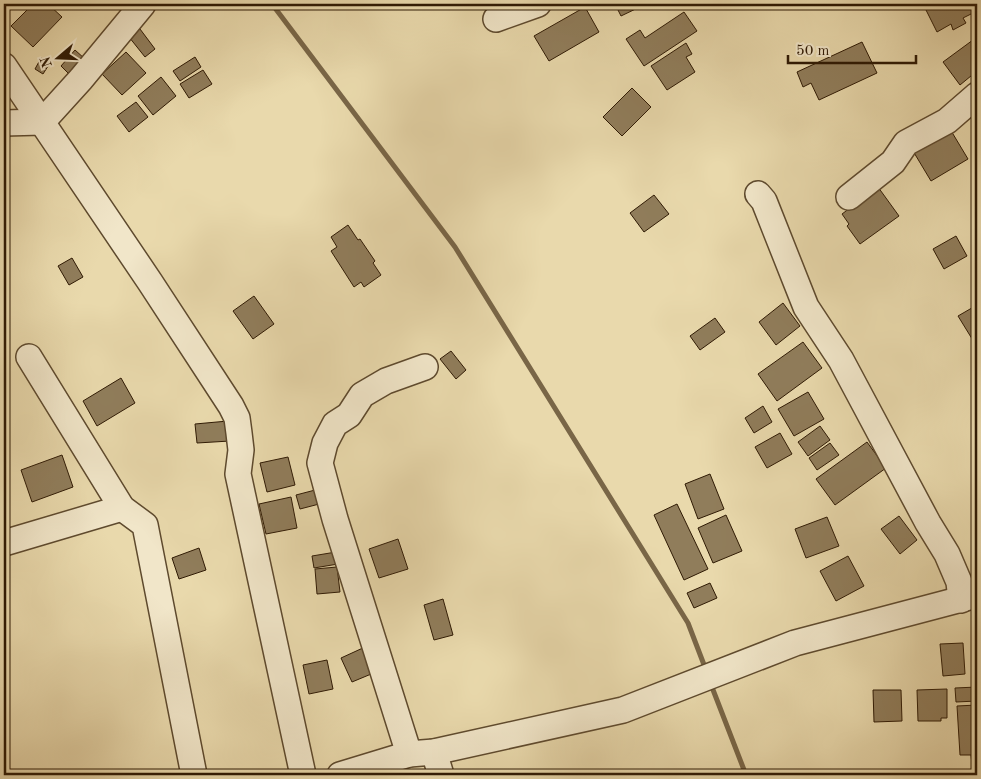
<svg xmlns="http://www.w3.org/2000/svg" width="981" height="779" font-family="'Old Standard TT',serif">
	<style>
		.lines { fill: none; stroke-linecap: round; stroke-linejoin: round }
		.stream { stroke: #796647; stroke-width: 5 }
		.building { fill: #907d5b; stroke: #2f1a04 }
		.minor-casing { stroke: #5e4a2e; stroke-width: 28 }
		.minor { stroke: #f1e6c9; stroke-width: 25 }
	</style>
	<rect width="100%" height="100%" fill="#e9d9ac"/>
	<filter id="stains"><feTurbulence type="fractalNoise" baseFrequency=".004" numOctaves="4"/><feColorMatrix values="0 0 0 0 .2 0 0 0 0 .09 0 0 0 0 .02 0 0 0 .5 -.17"/></filter>
	<radialGradient id="worn" r=".72"><stop offset=".6" stop-color="#630" stop-opacity="0"/><stop offset="1" stop-color="#630" stop-opacity=".3"/></radialGradient>
	<g class="lines">
		<g class="stream">
			<path d="M272,4l183,243 233,376 18,47"/>
			<path d="M710,682l36,93"/>
		</g>
	</g>
	<g class="building">
		<path d="M33,4h15l14,13 -29,30 -22,-21z"/>
		<path d="M615,4h31l-25,12z"/>
		<path d="M935,4h41l1,7 -14,7 3,5 -13,7 -2,-6 -14,8 -12,-24z"/>
		<path d="M585,7l14,25 -50,29 -15,-25z"/>
		<path d="M684,12l13,19 -53,35 -18,-27 14,-9 5,8z"/>
		<path d="M140,29l15,20 -10,8 -16,-20z"/>
		<path d="M977,37v34l-17,14 -17,-23z"/>
		<path d="M862,42l15,31 -58,27 -8,-17 -8,4 -6,-15z"/>
		<path d="M686,43l6,11 -6,3 9,15 -28,18 -16,-24z"/>
		<path d="M75,50l10,9 -14,17 -10,-10z"/>
		<path d="M126,52l20,21 -24,22 -20,-21z"/>
		<path d="M195,57l6,10 -21,14 -7,-10z"/>
		<path d="M41,58l9,5 -7,11 -8,-5z"/>
		<path d="M203,70l9,14 -23,14 -9,-14z"/>
		<path d="M161,77l15,19 -23,19 -15,-19z"/>
		<path d="M632,88l19,19 -29,29 -19,-19z"/>
		<path d="M136,102l12,15 -19,15 -12,-16z"/>
		<path d="M950,129l18,30 -37,22 -18,-30z"/>
		<path d="M878,187l21,29 -39,28 -13,-18 2,-2 -7,-10z"/>
		<path d="M654,195l15,19 -25,18 -14,-19z"/>
		<path d="M348,225l10,15 2,-1 15,22 -2,2 8,12 -17,12 -3,-5 -7,5 -23,-36 6,-4 -6,-10z"/>
		<path d="M956,236l11,20 -23,13 -11,-20z"/>
		<path d="M72,258l11,19 -14,8 -11,-19z"/>
		<path d="M254,296l20,28 -21,15 -20,-28z"/>
		<path d="M783,303l17,23 -24,19 -17,-23z"/>
		<path d="M977,305v35l-3,2 -16,-26z"/>
		<path d="M715,318l10,14 -25,18 -10,-14z"/>
		<path d="M803,342l19,26 -45,33 -19,-27z"/>
		<path d="M451,351l15,19 -10,9 -16,-20z"/>
		<path d="M121,378l14,25 -38,23 -14,-25z"/>
		<path d="M808,392l16,27 -30,17 -16,-27z"/>
		<path d="M763,406l9,16 -18,11 -9,-15z"/>
		<path d="M228,421l2,20 -33,2 -2,-19z"/>
		<path d="M820,426l10,14 -22,16 -10,-14z"/>
		<path d="M780,433l12,21 -25,14 -12,-21z"/>
		<path d="M867,442l19,26 -51,37 -19,-26z"/>
		<path d="M830,443l9,12 -22,15 -8,-12z"/>
		<path d="M62,455l11,32 -41,15 -11,-32z"/>
		<path d="M288,457l7,28 -28,7 -7,-29z"/>
		<path d="M710,474l14,35 -26,10 -13,-35z"/>
		<path d="M319,489l4,14 -23,6 -4,-14z"/>
		<path d="M291,497l6,31 -31,6 -7,-30z"/>
		<path d="M677,504l31,65 -24,11 -30,-65z"/>
		<path d="M726,515l16,36 -29,12 -15,-35z"/>
		<path d="M899,516l18,24 -17,14 -19,-25z"/>
		<path d="M827,517l12,29 -33,12 -11,-29z"/>
		<path d="M398,539l10,30 -29,9 -10,-29z"/>
		<path d="M199,548l7,22 -27,9 -7,-21z"/>
		<path d="M336,552l2,12 -24,4 -2,-12z"/>
		<path d="M848,556l16,30 -28,15 -16,-30z"/>
		<path d="M337,567l3,25 -23,2 -2,-25z"/>
		<path d="M710,583l7,15 -23,10 -7,-15z"/>
		<path d="M443,599l10,36 -19,5 -10,-35z"/>
		<path d="M973,639h4v38z"/>
		<path d="M963,643l2,31 -22,2 -3,-32z"/>
		<path d="M365,647l11,25 -24,10 -11,-24z"/>
		<path d="M327,660l6,29 -24,5 -6,-29z"/>
		<path d="M977,687v14l-21,1 -1,-14z"/>
		<path d="M947,689v29h-6v3h-23l-1,-31z"/>
		<path d="M873,690h28l1,31 -28,1z"/>
		<path d="M977,705v58l-5,1 -1,-9h-11l-3,-49z"/>
	</g>
	<g class="lines">
		<g class="minor-casing">
			<g id="minor">
				<path d="M496,19l42,-15"/>
				<path d="M4,66l146,216 81,124 6,12 2,15 2,17 -3,24 65,301"/>
				<path d="M4,123l38,-1 39,-43 62,-75"/>
				<path d="M758,194l6,7 42,106 35,53 87,163 19,31 12,28 2,18"/>
				<path d="M849,197l44,-35 13,-19 41,-22 30,-26"/>
				<path d="M29,357l93,151 23,17 49,250"/>
				<path d="M4,543l118,-35"/>
				<path d="M434,752l7,23"/>
				<path d="M409,754l-74,-235 -15,-56 5,-20 10,-19 14,-9 13,-20 24,-14 39,-14"/>
				<path d="M340,775l69,-21 25,-2 189,-42 172,-67 182,-48"/>
			</g>
		</g>
		<use href="#minor" class="minor"/>
	</g>
	<rect width="981" height="779" fill="none" stroke="#e9d9ac" stroke-width="20"/>
	<rect x="5" y="5" width="971" height="769" fill="none" stroke="#2f1a04" stroke-width="2.5"/>
	<rect x="10" y="10" width="961" height="759" fill="none" stroke="#2f1a04"/>
	<g transform="translate(58 58) rotate(251)" stroke="#f1e6c9" stroke-width="4" paint-order="stroke">
	<path d="M0-4L9 19L0 12L-9 19Z" fill="#2f1a04"/>
	<text y="-8" font-size="14" font-weight="bold" text-anchor="middle" fill="#2f1a04">N</text>
	</g>
	<path d="M788 55v8h128v-8" fill="none" stroke="#2f1a04" stroke-width="2.5"/>
	<text x="796" y="55" font-size="15" fill="#2f1a04" stroke="#f1e6c9" stroke-width="4" paint-order="stroke">50 m</text>
	<rect width="100%" height="100%" filter="url(#stains)"/>
	<rect width="100%" height="100%" fill="url(#worn)"/>
</svg>
